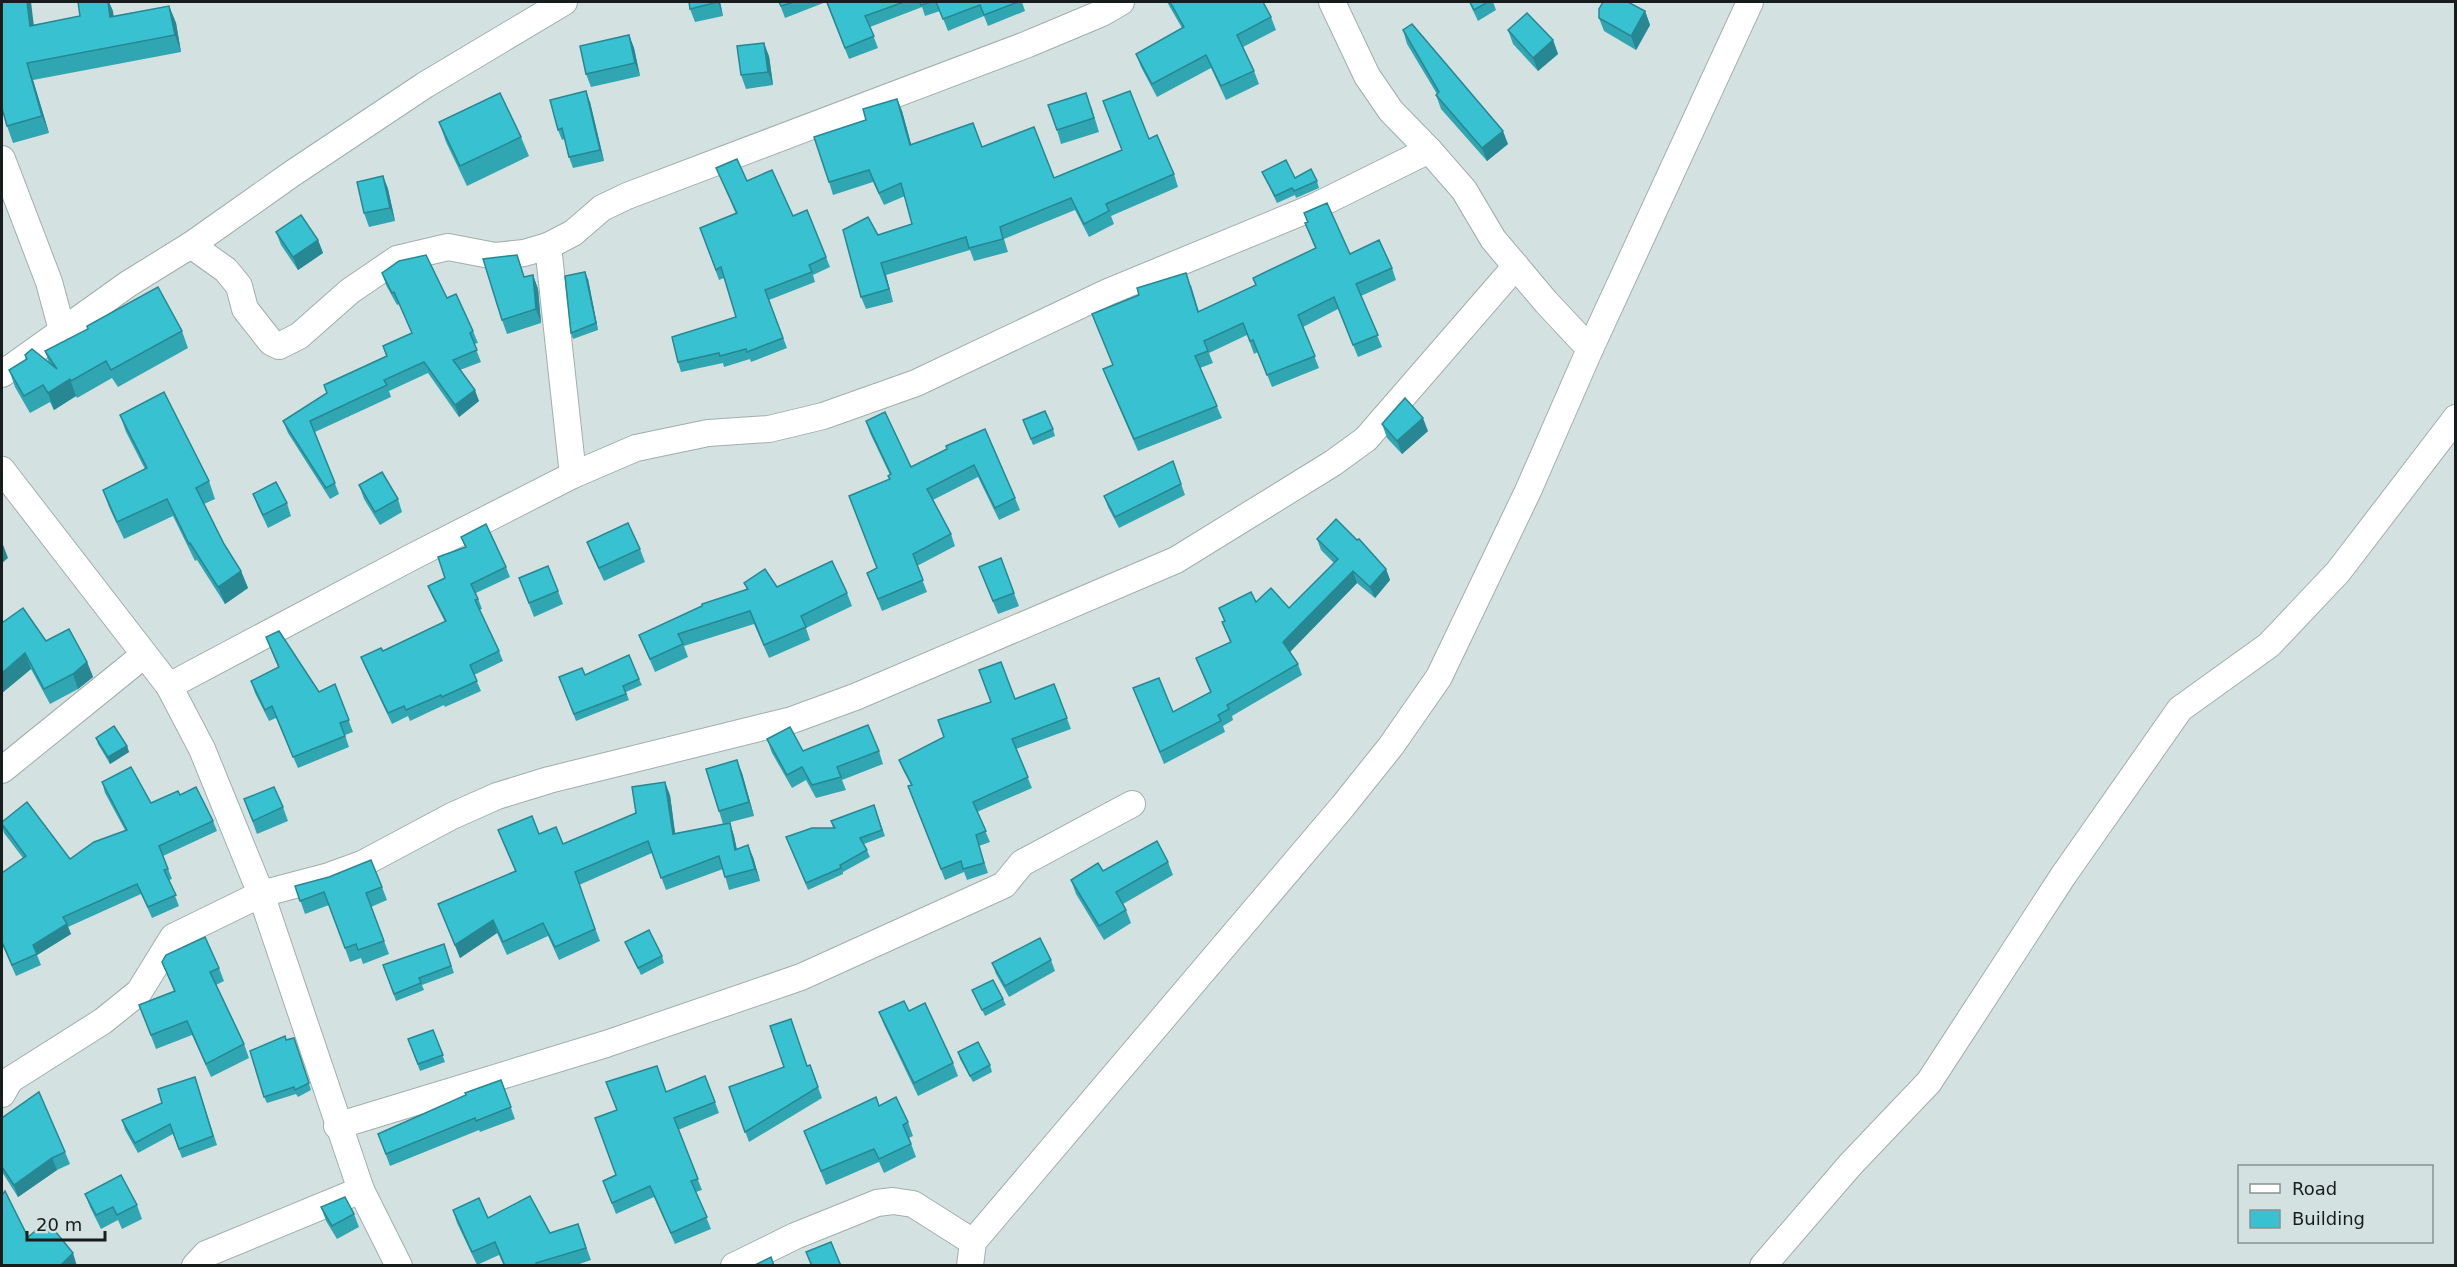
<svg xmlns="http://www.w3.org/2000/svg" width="2457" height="1267" font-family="'DejaVu Sans',sans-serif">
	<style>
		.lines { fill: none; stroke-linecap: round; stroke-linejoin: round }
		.street-casing { stroke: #a0aeac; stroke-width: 28 }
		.street { stroke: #fff; stroke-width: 26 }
		.wall { fill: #30a6b3 }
		.shaded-wall { fill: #278792 }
		.building { fill: #38c1d0; stroke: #278792; stroke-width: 1.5 }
	</style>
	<rect width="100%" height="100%" fill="#d3e2e0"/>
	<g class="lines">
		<g class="street-casing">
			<g id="street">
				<path d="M1332,2l35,74 24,35 38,39 35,40 29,49 53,63 44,47"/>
				<path d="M2,159l47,123 13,48"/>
				<path d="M191,245l35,25 13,16 6,23 26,33 8,4 20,-10 51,-45 47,-32 51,-12 47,9 29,-3 24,-7 25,-13 29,-25 25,-12 401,-152 74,-31 19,-11"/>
				<path d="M548,246l25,229"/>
				<path d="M2,374l126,-90 63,-39 102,-72 132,-88 139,-83"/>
				<path d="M2,470l167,216 33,63 59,145 100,296 38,76"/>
				<path d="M169,686l241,-128 163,-83 63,-27 72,-15 61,-4 54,-13 93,-33 192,-91 206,-85 115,-57"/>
				<path d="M2,770l142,-115"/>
				<path d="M2,1094l8,-14 93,-59 36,-29 34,-55 88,-43 68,-18 33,-12 90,-48 45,-20 52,-16 243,-60 63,-23 321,-137 157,-97 33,-24 150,-173"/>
				<path d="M337,1126l269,-82 195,-67 203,-92 18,-22 110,-59"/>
				<path d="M195,1266l11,-12 155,-64"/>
				<path d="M734,1266l61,-30 82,-33 16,-2 20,3 60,38"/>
				<path d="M970,1266l3,-24 370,-436 48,-60 48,-69 89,-186 62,-142 160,-347"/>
				<path d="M1763,1266l87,-101 79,-83 134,-206 117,-167 89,-64 69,-73 118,-154"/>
			</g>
		</g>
		<use href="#street" class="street"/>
	</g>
	<g class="wall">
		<path d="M78,2h31l5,15 55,-11 7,17 5,29 -148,28 16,53 -36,10 -6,-17 27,-101 46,-9z"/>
		<path d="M720,2l3,14 -28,6 -5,-13z"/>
		<path d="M779,2h243l3,9 -37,15 -4,-10 -36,15 -8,-20 -15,5 -3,-9 -52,20 8,21 -29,11 -23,-57 -41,16z"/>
		<path d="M1167,2h96l8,15 5,13 -33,17 11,24 5,13 -33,16 -15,-32 -54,29 -16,-30 -5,-13 46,-26z"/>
		<path d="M1469,2h24l3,8 -18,11z"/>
		<path d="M1645,11l5,14 -14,25 -32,-19 -5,-13z"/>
		<path d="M1403,30l105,114 -21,17 -46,-52 -5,-14 1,-1 -30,-50z"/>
		<path d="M1508,30l45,10 5,14 -20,17 -25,-27z"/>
		<path d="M629,35l5,13 6,28 -49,11 -5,-13z"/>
		<path d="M769,56l4,29 -27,4 -5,-14z"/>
		<path d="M897,99l5,12 9,34 71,2 72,31 95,-39 25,35 4,13 -67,29 3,8 -25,13 -14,-27 -71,29 4,13 -34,9 -4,-11 -84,25 7,27 -27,7 -5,-12 17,-62 34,-11 -7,-28 -21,9 -11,-23 -40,13 -4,-13 37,-62z"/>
		<path d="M590,102l14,59 -31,7 -4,-11 -5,-18 -2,1 -4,-10z"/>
		<path d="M1091,106l8,26 -38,12 -4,-14z"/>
		<path d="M439,122l82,15 8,19 -62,30 -21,-44z"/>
		<path d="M716,168l31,13 46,35 33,41 4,10 -17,8 2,7 -46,18 18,48 -36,14 -1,-3 -26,8 -1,-4 -42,9 -3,-10 58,-45 -12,-39 -5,2 -19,-52 36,-14z"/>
		<path d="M1262,172l33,6 22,3 2,7 -23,10 -1,-3 -18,8z"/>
		<path d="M383,176l5,13 7,32 -26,6 -5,-14z"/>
		<path d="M1304,213l46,41 42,14 4,12 -35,16 21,51 -24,10 -20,-48 -35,18 16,41 -47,19 -14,-35 -4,2 -7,-19 -38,18 4,10 -13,5 22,50 -84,33 -30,-69 -5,-13 10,-4 -21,-51 47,-19 52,-10 8,27 56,-27 60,-37 -10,-25 2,-1z"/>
		<path d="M276,232l42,8 5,13 -25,17 -17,-25z"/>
		<path d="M382,273l65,25 26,33 5,12 -4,1 7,18 -21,8 19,31 -20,16 -31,-44 -39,18 2,6 -76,35 24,62 -9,5 -42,-66 -5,-12 44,-28 -3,-8 62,-29 -3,-10 29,-13 -13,-29 -2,1 -11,-20z"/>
		<path d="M533,275l5,14 3,34 -34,11 -5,-14 23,-43z"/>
		<path d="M588,279l10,51 -25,9 -2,-6z"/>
		<path d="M182,331l6,17 -70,39 -6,-9 -35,20 -1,-2 -22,14 -4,-8 -20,11 -15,-26 -6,-17 17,-10 -1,-5 24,8 -4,-12z"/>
		<path d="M120,415l89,66 6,18 -11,5 20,40 17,27 7,17 -23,16 -28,-44 -2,1 -22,-45 -49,23 -15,-32 -6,-17 42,-21 -19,-37z"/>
		<path d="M1023,420l30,9 2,7 -22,9z"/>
		<path d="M866,421l45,46 74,-38 30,69 5,12 -21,10 -21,-43 -45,23 18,34 4,12 -38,20 10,26 -45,19 -15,-38 10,-5 13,-93 -20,-42z"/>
		<path d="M1382,424l46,7 -26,23 -15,-16z"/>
		<path d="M1173,461l12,34 -66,33 -11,-21 -4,-11z"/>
		<path d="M359,485l39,14 4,13 -22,13 -16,-26z"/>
		<path d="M253,494l34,9 4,13 -23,12 -10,-21z"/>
		<path d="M461,537l45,30 4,10 -34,16 6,16 -3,1 20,41 4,10 -29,14 7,16 -36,16 -1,-2 -34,16 -2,-5 -16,8 -27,-57 -4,-10 22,-6 62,-29 -13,-26 -4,-10 17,-8 20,-31z"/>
		<path d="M1317,539l69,30 4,11 -15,18 -18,-15 -67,69 8,12 4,11 -70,41 1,4 -10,6 2,6 -61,32 -31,-76 40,24 37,-20 -14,-34 34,-16 -8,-20 2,-1 -5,-13 37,-6 33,6 45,-45 -13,-13z"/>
		<path d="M587,542l53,7 5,13 -41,19 -12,-26z"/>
		<path d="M979,567l35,26 5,13 -21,8z"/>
		<path d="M519,578l39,13 5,13 -29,13z"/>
		<path d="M744,583l33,4 70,6 5,13 -46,22 4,12 -41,18 -15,-34 -70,22 4,11 -33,15 -16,-37 108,-45z"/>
		<path d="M2,623l44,18 41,21 6,15 -15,12 -28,15 -19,-35 -29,24z"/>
		<path d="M266,637l53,55 16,-8 18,48 -8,3 4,12 -51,21 -22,-50 -7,3 -14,-28 -4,-12 27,-14z"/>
		<path d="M585,675l54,4 3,6 -16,7 3,8 -53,21 -17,-44z"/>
		<path d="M1054,684l17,45 -55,20 16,39 -55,24 13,30 -11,4 9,27 -21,7 -3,-8 -19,8 -33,-83 -1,-12 -8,-15 -4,-10 45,-23 71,-38z"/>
		<path d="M96,738l31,8 2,6 -19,12 -12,-20z"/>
		<path d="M767,739l36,12h76l4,13 -41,16 4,10 -30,8 -10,-18 -14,8 -20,-35z"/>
		<path d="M742,773l12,43 -31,8 -4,-13z"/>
		<path d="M102,782l49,21 29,-8 33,26 4,10 -54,25 9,23 -3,1 10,26 -27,12 -11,-24 -73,33 3,7 -34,21 4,10 -25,11 -14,-32v-71l21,-15 -19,-25 -2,-8v-3l68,37 55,-29 -20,-37z"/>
		<path d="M670,795l5,39 55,-11 4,13 3,13 16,8 7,24 -31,9 -6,-21 -57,21 -14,-37 -73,32 21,56 -41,19 -11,-24 -41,19 -10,-22 -37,25 -22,-54 77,-33 -17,-41 41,4 24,10 73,-31z"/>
		<path d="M244,799l39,8 5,14 -31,13z"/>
		<path d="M874,805l11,31 -21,8 6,13 -27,15v2l-35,16 -19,-46 44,-16 -2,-7z"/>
		<path d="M1168,862l5,13 -50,29 3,6 5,13 -27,17 -28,-46 -5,-14 32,-9z"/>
		<path d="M295,886l87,1 5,13 -16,7 18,47 -26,10 -2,-6 -11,4 -21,-57 -24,9z"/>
		<path d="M625,942l37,14 2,7 -23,12z"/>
		<path d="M444,944l10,29 -32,12 2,5 -28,11 -13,-36z"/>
		<path d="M1051,960l4,11 -46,26 -13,-23 -4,-11z"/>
		<path d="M162,962l57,6 5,13 -8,4 28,59 5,14 -38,19 -19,-42 -36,14 -17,-44 35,-14z"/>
		<path d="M972,990l31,9 3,6 -21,11z"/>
		<path d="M909,1011l44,52 5,13 -40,20 -34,-71 -5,-13z"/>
		<path d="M433,1030l12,32 -25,9 -12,-32z"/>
		<path d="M294,1038l17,52 -13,7 -2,-3 -29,9 -3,-6 22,-57z"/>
		<path d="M958,1052l32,13 2,7 -19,10 -13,-23z"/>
		<path d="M807,1066l11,21 4,11 -73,44 -20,-55z"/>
		<path d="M195,1077l22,68 -35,13 -9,-24 -35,19 -13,-23 -3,-10 40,-17z"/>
		<path d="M501,1080l14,39 -35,13 -1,-2 -89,36 -12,-32z"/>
		<path d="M666,1092l49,10 4,11 -41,17 24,60 -6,2 15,37 -36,15 -21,-47 -38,17 -13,-33 13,-6z"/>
		<path d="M879,1106l29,16 5,14 -4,2 7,19 -32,16 -5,-11 -53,23 -22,-54z"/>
		<path d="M2,1118l63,34 5,12 -13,6 -39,27 -16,-25z"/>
		<path d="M85,1194l52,11 5,14 -20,10 -4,-9 -17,9 -11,-22z"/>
		<path d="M321,1207l33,7 5,13 -22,12 -11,-18z"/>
		<path d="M453,1210l97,23 28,-9 13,36 -17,6h-70l-5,-11 -22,10 -20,-42z"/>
	</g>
	<g class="shaded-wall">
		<path d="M27,2h4l5,41 -6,-17z"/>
		<path d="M108,2h1l4,9 3,23 -6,-17z"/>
		<path d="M718,2h2l3,14z"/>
		<path d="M169,6l7,17 5,29 -6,-17z"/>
		<path d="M1645,11l5,14 -14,25 -5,-14z"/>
		<path d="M629,35l5,13 6,28 -5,-13z"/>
		<path d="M1553,40l5,14 -20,17 -5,-13z"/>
		<path d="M764,43l5,13 4,29 -5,-13z"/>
		<path d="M27,63l6,17 16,53 -7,-17z"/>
		<path d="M586,91l4,11 14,59 -4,-11z"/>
		<path d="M897,99l5,12 13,47 -5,-13z"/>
		<path d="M1503,131l5,13 -21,17 -5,-13z"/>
		<path d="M383,176l5,13 7,32 -5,-13z"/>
		<path d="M318,240l5,13 -25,17 -5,-13z"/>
		<path d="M881,263l5,12 7,27z"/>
		<path d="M585,272l3,7 10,51 -2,-7z"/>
		<path d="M533,275l5,14 3,34 -5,-14z"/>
		<path d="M70,379l6,17 -22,14 -6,-17z"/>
		<path d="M475,390l4,11 -20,16 -4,-12z"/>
		<path d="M1423,418l5,13 -26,23 -5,-13z"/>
		<path d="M2,542l6,16 -6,5z"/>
		<path d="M1386,569l4,11 -15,18 -5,-11z"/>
		<path d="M241,571l7,17 -23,16 -7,-17z"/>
		<path d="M1353,571l4,12 -69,71 -5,-12z"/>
		<path d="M25,653l6,16 -29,24v-20z"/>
		<path d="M87,662l6,15 -15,12 -5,-15z"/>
		<path d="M127,746l2,6 -19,12 -2,-7z"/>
		<path d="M737,760l5,13 12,43 -5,-14z"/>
		<path d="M665,782l5,13 7,52 -4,-13z"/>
		<path d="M730,823l4,13 5,26 -4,-12z"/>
		<path d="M748,845l5,12 7,24 -5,-12z"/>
		<path d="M493,920l4,13 -37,25 -5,-13z"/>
		<path d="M67,924l4,10 -34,21 -4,-10z"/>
		<path d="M52,1158l5,12 -39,27 -4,-12z"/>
		<path d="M73,1253l4,13h-17z"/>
	</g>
	<g class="building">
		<path d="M2,2h25l3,24 50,-10 -2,-14h30l2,15 59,-11 6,29 -148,28 15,53 -35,10 -5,-18z"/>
		<path d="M689,2h29l-28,7z"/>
		<path d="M779,2h15l-13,4z"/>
		<path d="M827,2h77l-39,14 9,20 -29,12z"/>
		<path d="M920,2h11l-10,3z"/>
		<path d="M936,2h82l-34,13 -4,-10 -37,14z"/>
		<path d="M1170,2h93l8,15 -34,18 17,36 -33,15 -15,-31 -54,29 -16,-30 48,-27z"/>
		<path d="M1470,2h18l-14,8z"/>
		<path d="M1603,2h25l17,9 -14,25 -32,-18v-9z"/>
		<path d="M1527,13l26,27 -20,18 -25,-28z"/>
		<path d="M1412,24l91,107 -21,17 -46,-53 3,-3 -36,-62z"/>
		<path d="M629,35l6,28 -49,11 -6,-28z"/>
		<path d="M764,43l4,29 -27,3 -4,-29z"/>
		<path d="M586,91l14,59 -31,7 -7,-29 -4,2 -8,-30z"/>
		<path d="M1130,91l19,48 8,-4 17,39 -68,30 3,7 -25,13 -13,-26 -71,29 3,12 -34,9 -3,-11 -85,26 8,26 -28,8 -18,-67 25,-13 10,18 34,-11 -11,-41 -22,10 -10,-23 -40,12 -15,-45 52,-17 -3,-11 34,-10 13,46 63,-22 9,24 52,-20 20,51 68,-28 -19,-49z"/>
		<path d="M500,93l21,44 -61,29 -21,-44z"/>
		<path d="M1086,93l8,25 -37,12 -9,-25z"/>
		<path d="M737,159l10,22 25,-11 21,46 14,-6 19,47 -17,8 3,7 -47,18 18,48 -36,14 -1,-3 -26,7 -1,-3 -41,9 -6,-25 64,-20 -15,-50 -5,3 -16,-42 37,-15 -21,-45z"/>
		<path d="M1286,160l9,18 16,-9 6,12 -23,10 -2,-3 -17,8 -13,-24z"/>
		<path d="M383,176l7,32 -26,5 -7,-31z"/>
		<path d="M1327,203l23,51 29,-14 13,28 -36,16 22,51 -25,10 -19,-48 -36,18 17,41 -48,19 -14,-35 -3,1 -7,-18 -39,18 4,10 -13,5 22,50 -83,33 -31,-70 10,-4 -21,-51 47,-19 -2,-7 49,-15 12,39 58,-27 -3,-7 63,-30 -11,-25 3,-1 -4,-9z"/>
		<path d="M301,215l17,25 -25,17 -17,-25z"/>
		<path d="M426,255l21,43 9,-4 17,37 -3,2 7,17 -24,10 22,30 -20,15 -31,-43 -40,18 3,5 -77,36 25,62 -9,5 -43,-67 44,-28 -3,-8 63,-29 -4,-10 29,-13 -18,-41 -2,1 -10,-20 17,-12z"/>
		<path d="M517,255l7,22 9,-2 3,34 -34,11 -19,-61z"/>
		<path d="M585,272l11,51 -25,10 -6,-57z"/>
		<path d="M158,287l24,44 -71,39 -5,-9 -35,20 -1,-2 -22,14 -5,-8 -19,11 -15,-26 18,-11 -2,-4 7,-6 25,20 -12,-18 43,-22 -1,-3z"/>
		<path d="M164,392l45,89 -13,7 28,56 17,27 -23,16 -28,-44 -1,1 -22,-45 -50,23 -14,-32 44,-22 -27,-53z"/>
		<path d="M1405,398l18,20 -26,23 -15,-17z"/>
		<path d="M1045,411l8,18 -22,10 -8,-19z"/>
		<path d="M885,412l26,55 36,-18 -1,-3 39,-17 30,69 -20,10 -21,-43 -47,24 24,45 -38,20 10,26 -45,19 -11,-26 10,-5 -28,-72 41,-17 -2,-3 3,-2 -25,-53z"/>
		<path d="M1173,461l8,23 -66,33 -11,-21z"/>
		<path d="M382,472l16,27 -23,13 -16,-27z"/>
		<path d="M276,482l11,21 -24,12 -10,-21z"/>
		<path d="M1336,519l21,21 2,-1 27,30 -16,18 -17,-16 -70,71 15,22 -71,41 2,4 -11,6 3,6 -61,31 -27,-64 26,-10 14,34 38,-20 -15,-34 35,-16 -9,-20 3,-1 -6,-13 32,-16 5,10 15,-14 18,20 49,-49 -21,-20z"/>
		<path d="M628,523l12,26 -41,19 -12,-26z"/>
		<path d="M486,524l20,43 -35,17 7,15 -3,1 24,51 -29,14 7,16 -35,16 -1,-2 -35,15 -2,-4 -16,7 -27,-56 20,-9 2,3 63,-30 -18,-35 17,-8 -7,-21 28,-10 -5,-10z"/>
		<path d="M1001,558l13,35 -21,8 -14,-34z"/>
		<path d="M832,561l15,32 -46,23 5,11 -42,18 -14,-34 -72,23 5,10 -33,15 -11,-24 63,-29v-2l46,-15 -4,-6 21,-14 12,18z"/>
		<path d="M548,566l10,25 -29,12 -10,-25z"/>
		<path d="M23,608l23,33 23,-12 18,33 -14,12 -29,15 -19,-36 -23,20v-50z"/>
		<path d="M279,631l40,61 16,-8 14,36 -9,3 5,13 -52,21 -21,-51 -7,4 -14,-29 28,-14 -13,-30z"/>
		<path d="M629,655l10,24 -16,7 3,8 -52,20 -15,-37 23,-9 3,7z"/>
		<path d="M1001,662l14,37 39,-15 13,34 -55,21 16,38 -55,25 13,29 -10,4 8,28 -21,6 -2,-8 -20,8 -33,-83 4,-1 -13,-25 45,-23 -6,-17 53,-18 -12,-32z"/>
		<path d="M868,725l11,26 -42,16 4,10 -29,8 -10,-18 -15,8 -20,-36 23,-12 13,24z"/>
		<path d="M114,726l13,20 -19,11 -12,-19z"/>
		<path d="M737,760l12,42 -30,9 -13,-42z"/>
		<path d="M131,767l20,36 27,-12 2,4 16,-8 17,34 -54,25 9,23 -4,1 12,25 -28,12 -11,-23 -74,33 4,7 -34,21 4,9 -25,11 -10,-23v-69l24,-17 -24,-32v-2l25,-20 43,57 24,-17 33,-12 -25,-48z"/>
		<path d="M665,782l8,52 57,-11 5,27 13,-5 7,24 -30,8 -6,-21 -58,22 -13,-37 -73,31 20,57 -40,18 -12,-24 -40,19 -10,-22 -38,25 -17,-41 78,-33 -18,-41 34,-14 7,18 17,-7 7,17 73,-31 -4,-26z"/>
		<path d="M274,787l9,20 -30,14 -9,-22z"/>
		<path d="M874,805l8,25 -22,8 7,12 -27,15 1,3 -35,15 -20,-46 26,-9h23l-4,-7z"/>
		<path d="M1157,841l11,21 -52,30 10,18 -27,16 -28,-46 27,-17 5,8z"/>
		<path d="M371,860l11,27 -16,6 18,48 -26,9 -2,-6 -11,4 -21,-56 -24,9 -5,-15 34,-9z"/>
		<path d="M649,930l13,26 -24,12 -13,-26z"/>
		<path d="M205,937l14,31 -9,4 34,72 -38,20 -19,-43 -36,14 -12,-30 36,-14 -13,-29 4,-7z"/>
		<path d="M1040,938l11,22 -46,26 -13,-23z"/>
		<path d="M444,944l7,22 -32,12 2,5 -27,11 -11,-29z"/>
		<path d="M993,980l10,19 -21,11 -10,-20z"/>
		<path d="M904,1001l5,10 16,-8 28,60 -39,20 -35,-71z"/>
		<path d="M791,1019l16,47 3,-1 8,22 -73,45 -16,-45 55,-20 -14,-41z"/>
		<path d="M433,1030l10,25 -25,9 -10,-25z"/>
		<path d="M285,1036l1,4 8,-2 15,45 -14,7 -1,-3 -30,10 -14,-46z"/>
		<path d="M978,1042l12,23 -20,11 -12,-24z"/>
		<path d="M657,1066l9,26 39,-16 10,26 -41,16 24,61 -7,2 16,36 -36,16 -21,-47 -38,17 -9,-22 13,-6 -21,-57 22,-8 -11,-28z"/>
		<path d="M195,1077l18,59 -34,13 -9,-25 -35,19 -13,-23 40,-17 -4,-14z"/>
		<path d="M501,1080l10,27 -35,14 -1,-3 -89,36 -8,-20 88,-39 -1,-2z"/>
		<path d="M39,1092l26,60 -13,6 -38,27 -12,-18v-49z"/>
		<path d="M876,1097l3,9 17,-9 12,25 -5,3 8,19 -32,15 -5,-10 -53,22 -17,-40z"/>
		<path d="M121,1175l16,30 -20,10 -4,-8 -17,8 -11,-21z"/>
		<path d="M5,1191l23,46 19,-16 26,32 -13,13h-58v-71z"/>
		<path d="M530,1196l20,37 28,-9 8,24 -50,15 1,3h-32l-10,-24 -23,10 -19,-42 26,-12 9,20z"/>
		<path d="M345,1197l9,17 -22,12 -11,-19z"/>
		<path d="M831,1242l10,24h-29l-6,-14z"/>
		<path d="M771,1257l3,9h-21z"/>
	</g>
	<rect width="2457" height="1267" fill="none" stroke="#171c1c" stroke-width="6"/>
	<rect x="2238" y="1165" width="195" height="78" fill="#d3e2e0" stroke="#889392" stroke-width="1.5"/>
	<rect x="2250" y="1184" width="30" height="9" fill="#ffffff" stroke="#889392" stroke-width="1.5"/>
	<text x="2292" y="1195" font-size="18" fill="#171c1c">Road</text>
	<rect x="2250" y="1210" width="30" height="18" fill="#38c1d0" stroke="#889392" stroke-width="1.5"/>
	<text x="2292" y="1225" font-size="18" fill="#171c1c">Building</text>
	<path d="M27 1231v9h78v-9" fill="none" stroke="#171c1c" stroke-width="3"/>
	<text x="36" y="1231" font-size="18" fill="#171c1c" stroke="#d3e2e0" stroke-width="4.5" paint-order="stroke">20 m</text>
</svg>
